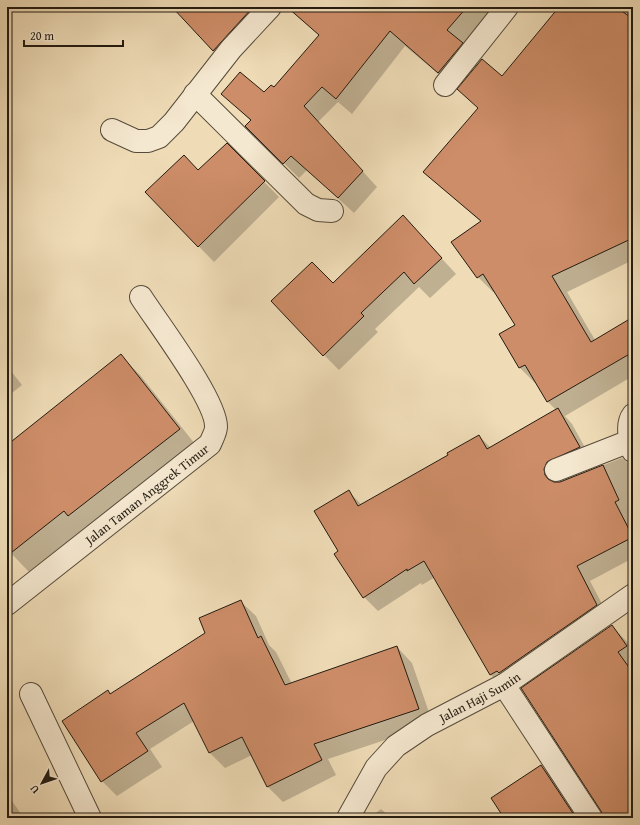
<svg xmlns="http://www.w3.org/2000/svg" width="640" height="825" font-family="'Gentium Book Plus',serif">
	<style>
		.shadow { fill: #0003 }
		.building { fill: #cd8d68; stroke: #231b11 }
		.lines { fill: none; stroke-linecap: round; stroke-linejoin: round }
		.street-casing { stroke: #564b3a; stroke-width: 24 }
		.street { stroke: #f5e8d0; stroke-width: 22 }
		.labels { text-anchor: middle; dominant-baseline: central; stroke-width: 3; stroke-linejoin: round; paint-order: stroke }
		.street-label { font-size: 13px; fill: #231b11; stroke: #f5e8d0 }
	</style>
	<rect width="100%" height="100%" fill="#efdcb7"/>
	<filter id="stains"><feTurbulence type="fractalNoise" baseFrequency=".005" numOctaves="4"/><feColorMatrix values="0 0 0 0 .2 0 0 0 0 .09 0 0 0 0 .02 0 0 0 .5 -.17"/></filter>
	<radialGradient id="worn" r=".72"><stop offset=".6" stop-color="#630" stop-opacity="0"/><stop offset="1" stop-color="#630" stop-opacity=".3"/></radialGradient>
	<g class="shadow">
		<path d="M197,7h319l-62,80 -49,-41 -53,68 -14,-12 -20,20 59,65 -23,26 -47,-43 -8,8 -53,-52 5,-5 -28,-27h42l9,-5 46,-53 -29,-25 -10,-1 -5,3 -47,53 -45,-47z"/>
		<path d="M560,7h73v253l-66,32 28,48 38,-22v58l-68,40 7,8 21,38 -33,14 -3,7 65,-25 7,6h4v94l-43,23 20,38 -105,70 -15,-15 -55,-97 -13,8 -1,-2 -43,28 -14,-14 -28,-43 4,-2 9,-60 13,13 88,-50 29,-19 12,12 65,-38 -8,-8 -12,-20 -1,1 -15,-15 -20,-33 16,-9 -21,-35 -2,1 -15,-15 3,-55 -56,-50 54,-63 -20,-20 43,-11z"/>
		<path d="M227,144l52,53 -65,65 -68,-70 53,-21z"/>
		<path d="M403,216l53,58 -26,24 -11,-11 -44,42 3,3 -39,38 -15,-15 9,-71z"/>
		<path d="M121,356l19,19 59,74 -111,86 -5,-5 -53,43 -23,-24v-102z"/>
		<path d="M7,366l15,19 -15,12z"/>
		<path d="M240,601l16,15 13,29 7,7 16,32 105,-37 15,16 21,61 -105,35 8,16 -53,27 -15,-15 -16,-32 -27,13 -15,-15 -16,-32 -44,28 12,18 -45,29 -15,-15 8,-87 97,-61z"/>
		<path d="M612,626l16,17 5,-3v178h-29z"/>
		<path d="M541,766l14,14 25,38h-74z"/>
		<path d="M7,794l17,24h-17z"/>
		<path d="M381,809l10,9h-22z"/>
	</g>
	<g class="building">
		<path d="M172,7h81l-40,44z"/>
		<path d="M287,7h180l-20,23 16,13 -25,30 -48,-42 -54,68 -14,-12 -18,19 59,65 -25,27 -47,-42 -8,8 -38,-38 6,-6 -30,-26 19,-22 24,20 7,-7 3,2 45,-52z"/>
		<path d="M559,7h57l17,12v219l-81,38 39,66 42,-25v35l-86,50 -22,-37 -6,3 -20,-34 16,-9 -32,-51 -6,4 -26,-36 30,-21 -58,-49 55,-64 -21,-19 25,-30 20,17z"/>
		<path d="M227,143l38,38 -67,66 -53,-55 39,-37 14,15z"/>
		<path d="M403,215l39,43 -28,26 -10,-12 -43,41 3,3 -41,40 -52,-55 41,-39 21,21z"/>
		<path d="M121,354l59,75 -112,87 -4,-5 -57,45v-111z"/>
		<path d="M558,408l22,39 -33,15 -3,7 1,6 3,4 6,3h6l43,-17 16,35 -4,2 18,35 -56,29 20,39 -98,68 -2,-2 -7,4 -66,-114 -17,10v-2l-44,29 -29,-44 4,-3 -24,-40 35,-21 9,16 90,-51 -1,-2 32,-18 8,14z"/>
		<path d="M241,600l17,38 3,-2 24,49 112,-39 22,63 -105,35 8,16 -55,27 -25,-50 -33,16 -25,-50 -48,30 12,18 -47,31 -39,-61 46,-31 2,4 95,-61 -6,-15z"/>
		<path d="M612,625l15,21 -9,6 15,21v145h-30l-2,-7 -80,-123z"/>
		<path d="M541,765l35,53h-72l-13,-20z"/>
	</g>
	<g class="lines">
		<g class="street-casing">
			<g id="street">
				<path d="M445,85l62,-78"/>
				<path d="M195,94l111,110 12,6 14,1"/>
				<path d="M112,130l24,11h12l11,-4 15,-15 57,-73 39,-42"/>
				<path d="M633,415c-7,9 -3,25 0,36"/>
				<path d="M556,470l74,-29"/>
				<path id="s1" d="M7,604l203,-160c2,-5 6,-12 6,-17 1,-26 -59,-105 -75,-130"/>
				<path d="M504,685l87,133"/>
				<path d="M31,694l59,124"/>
				<path id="s2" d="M348,818l28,-50 20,-22 31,-21 77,-40 129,-90"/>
			</g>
		</g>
		<use href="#street" class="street"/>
	</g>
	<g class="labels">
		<g class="street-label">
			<text stroke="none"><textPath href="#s1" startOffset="178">Jalan Taman Anggrek Timur</textPath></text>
			<text stroke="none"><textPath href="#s2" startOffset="184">Jalan Haji Sumin</textPath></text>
		</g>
	</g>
	<rect width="640" height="825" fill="none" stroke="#efdcb7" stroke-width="24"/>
	<rect x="8" y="8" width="624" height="809" fill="none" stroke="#231b11" stroke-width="2"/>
	<rect x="12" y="12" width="616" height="801" fill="none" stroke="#231b11"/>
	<g transform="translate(42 783) rotate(230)" stroke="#f5e8d0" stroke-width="3" paint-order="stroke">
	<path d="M0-3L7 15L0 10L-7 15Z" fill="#231b11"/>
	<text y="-6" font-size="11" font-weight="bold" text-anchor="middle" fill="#231b11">U</text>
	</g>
	<path d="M24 40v6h99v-6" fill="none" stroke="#231b11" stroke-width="2"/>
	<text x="30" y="40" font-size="12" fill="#231b11" stroke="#f5e8d0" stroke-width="3" paint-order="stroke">20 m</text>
	<rect width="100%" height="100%" filter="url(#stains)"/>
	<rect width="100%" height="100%" fill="url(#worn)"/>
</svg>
